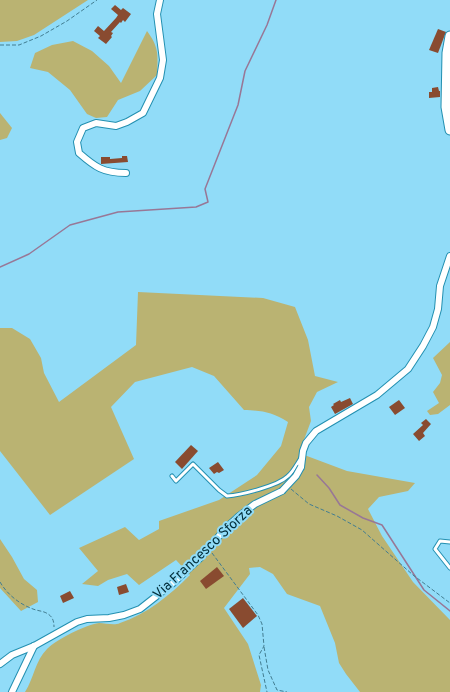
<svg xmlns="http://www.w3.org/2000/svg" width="450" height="692" font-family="Overpass,sans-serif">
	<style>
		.green { fill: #bab372 }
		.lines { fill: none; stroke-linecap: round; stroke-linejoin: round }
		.stream { stroke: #987796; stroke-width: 1.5 }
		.building { fill: #894b30 }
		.lane-casing { stroke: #2390b1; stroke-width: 5 }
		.street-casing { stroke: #2390b1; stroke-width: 8 }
		.secondary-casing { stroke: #2390b1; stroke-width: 11 }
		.path { stroke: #427d91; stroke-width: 1; stroke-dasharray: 4 2; stroke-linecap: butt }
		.lane { stroke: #fff; stroke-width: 3 }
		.street { stroke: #fff; stroke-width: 6 }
		.secondary { stroke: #fff; stroke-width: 9 }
		.street-bridge-casing { stroke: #2390b1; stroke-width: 8; stroke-linecap: butt }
		.street-bridge { stroke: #fff; stroke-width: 6 }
		.labels { text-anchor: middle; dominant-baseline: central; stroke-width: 4; stroke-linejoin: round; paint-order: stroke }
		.street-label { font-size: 14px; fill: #002d3a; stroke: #91dcf8 }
	</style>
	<rect width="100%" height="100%" fill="#91dcf8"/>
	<g class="green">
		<path d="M0,0h88l-54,35 -17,6 -17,1z"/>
		<path d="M147,31c12,16 11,24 10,44l-17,16 -22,9 -11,17 -11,1 -9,-4 -17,-24 -22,-18 -18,-4 5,-15 17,-8 21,-4 19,10 17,15 12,17z"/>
		<path d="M0,113l12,15 -5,10 -7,2z"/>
		<path d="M138,292l125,6 32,9 13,33 7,36 23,6 -21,10 -8,15 2,14 -12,32 48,18 68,12 -7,8 -29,6 -11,12 14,27 31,46 37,38v72h-90l-14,-18 -7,-11 -4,-20 -15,-37 -33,-12 -14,-20 -13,-7 -11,1 1,6 -26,34 24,36 13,41 -1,7h-235c9,-14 10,-31 22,-43 10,-10 38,-24 52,-26 7,0 15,3 21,0 27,-9 50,-28 70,-48l-14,-15 -37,25 -12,-11 -19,6 -10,6 -16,-2 16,-13 -19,-23 46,-21 14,13 20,-11v-8l60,-21 38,-25 24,-29 7,-24c-17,-10 -24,-11 -44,-12l-30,-34 -22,-9 -57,15 -24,25 23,52 -84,56 -50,-64v-123h12l18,11 11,19 3,15 15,29 77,-57z"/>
		<path d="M450,342v63l-12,9 -8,1 -3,-4 12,-8 -6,-11 7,-9 2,-8 -9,-17z"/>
		<path d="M0,539l12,18 12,22 13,11 1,12 -17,9 -21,-23z"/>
	</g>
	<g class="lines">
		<g class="stream">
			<path d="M0,267l29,-13 41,-29 48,-13 78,-5 12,-5 -3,-13 33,-84 7,-34 22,-46 9,-25"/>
			<path d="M317,475l12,13 11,17 23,13 19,7 42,65 26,21"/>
		</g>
	</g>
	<g class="building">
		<path d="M115,5l6,5 2,-2 8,6 -6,8 -2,-2 -2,3 -1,-1 -9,10 2,1 -2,3 1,1 -6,7 -8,-6 2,-2 -6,-5 4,-5 6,5 12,-13 2,-3 -7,-6z"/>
		<path d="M438,29l8,3 -8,21 -9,-3z"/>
		<path d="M438,87l1,4h1v6l-11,1v-6h3v-4z"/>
		<path d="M122,156h5l1,6 -27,2v-7h9v2l12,-1z"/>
		<path d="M350,398l3,6 -18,10 -4,-7 3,-2 -1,-1 7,-4 1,2z"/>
		<path d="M399,400l6,8 -10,7 -6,-8z"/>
		<path d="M426,419l5,5 -8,9 2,3 -6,5 -6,-7 10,-9 -2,-2z"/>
		<path d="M191,445l7,6 -16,18 -7,-7z"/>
		<path d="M218,462l6,8 -5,3 -2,-1 -3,2 -5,-6z"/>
		<path d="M217,567l7,9 -18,13 -6,-8z"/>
		<path d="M126,584l3,8 -10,3 -2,-8z"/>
		<path d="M70,591l4,7 -11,5 -3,-7z"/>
		<path d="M243,598l14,18 -14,12 -14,-19z"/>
	</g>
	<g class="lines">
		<g class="lane-casing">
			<g id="lane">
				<path d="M172,476l4,5 17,-17 26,26 8,6c14,-1 51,-10 61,-20 5,-4 9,-12 13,-18"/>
				<path d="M450,542l-10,-1 -5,8 15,19"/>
			</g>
		</g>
		<g class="street-casing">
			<g id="street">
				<path d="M126,173c-23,0 -31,-6 -47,-20l-2,-11 6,-14 13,-5 20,3 11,-4 16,-9 17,-35 3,-18 -6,-46 3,-14"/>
				<path d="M301,467l2,-16 3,-8 10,-12 61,-36 31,-26 15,-23 10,-19 5,-18 2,-23 10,-30"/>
				<path d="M0,664l12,-9 22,-9 43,-24 10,-3 22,-1 15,-3 16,-6 33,-26 28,-26 25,-29 12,-11 17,-13 27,-13"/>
				<path d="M12,692l22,-46"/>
			</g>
		</g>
		<g class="secondary-casing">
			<path id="secondary" d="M450,36l-3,17 -1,54 4,23"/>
		</g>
		<g class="path">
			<path d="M0,45h19l22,-9 26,-15 30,-21"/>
			<path d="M291,489l18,15 28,12 25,14 51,45 37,28"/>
			<path d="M212,553l46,62 4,9 2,22 -5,9 8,37"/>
			<path d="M0,582c7,12 19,22 33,27 5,2 11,2 15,5 5,3 6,8 6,13"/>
			<path d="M264,647l4,23 9,20 10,2"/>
		</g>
		<use href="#lane" class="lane"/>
		<use href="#street" class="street"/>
		<use href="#secondary" class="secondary"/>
		<g class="street-bridge-casing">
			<path id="street-bridge" d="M282,491l14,-15 5,-9"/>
		</g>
		<use href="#street-bridge" class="street-bridge"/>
	</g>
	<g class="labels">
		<g class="street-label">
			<text transform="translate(203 553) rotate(-43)">Via Francesco Sforza</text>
		</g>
	</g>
</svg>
